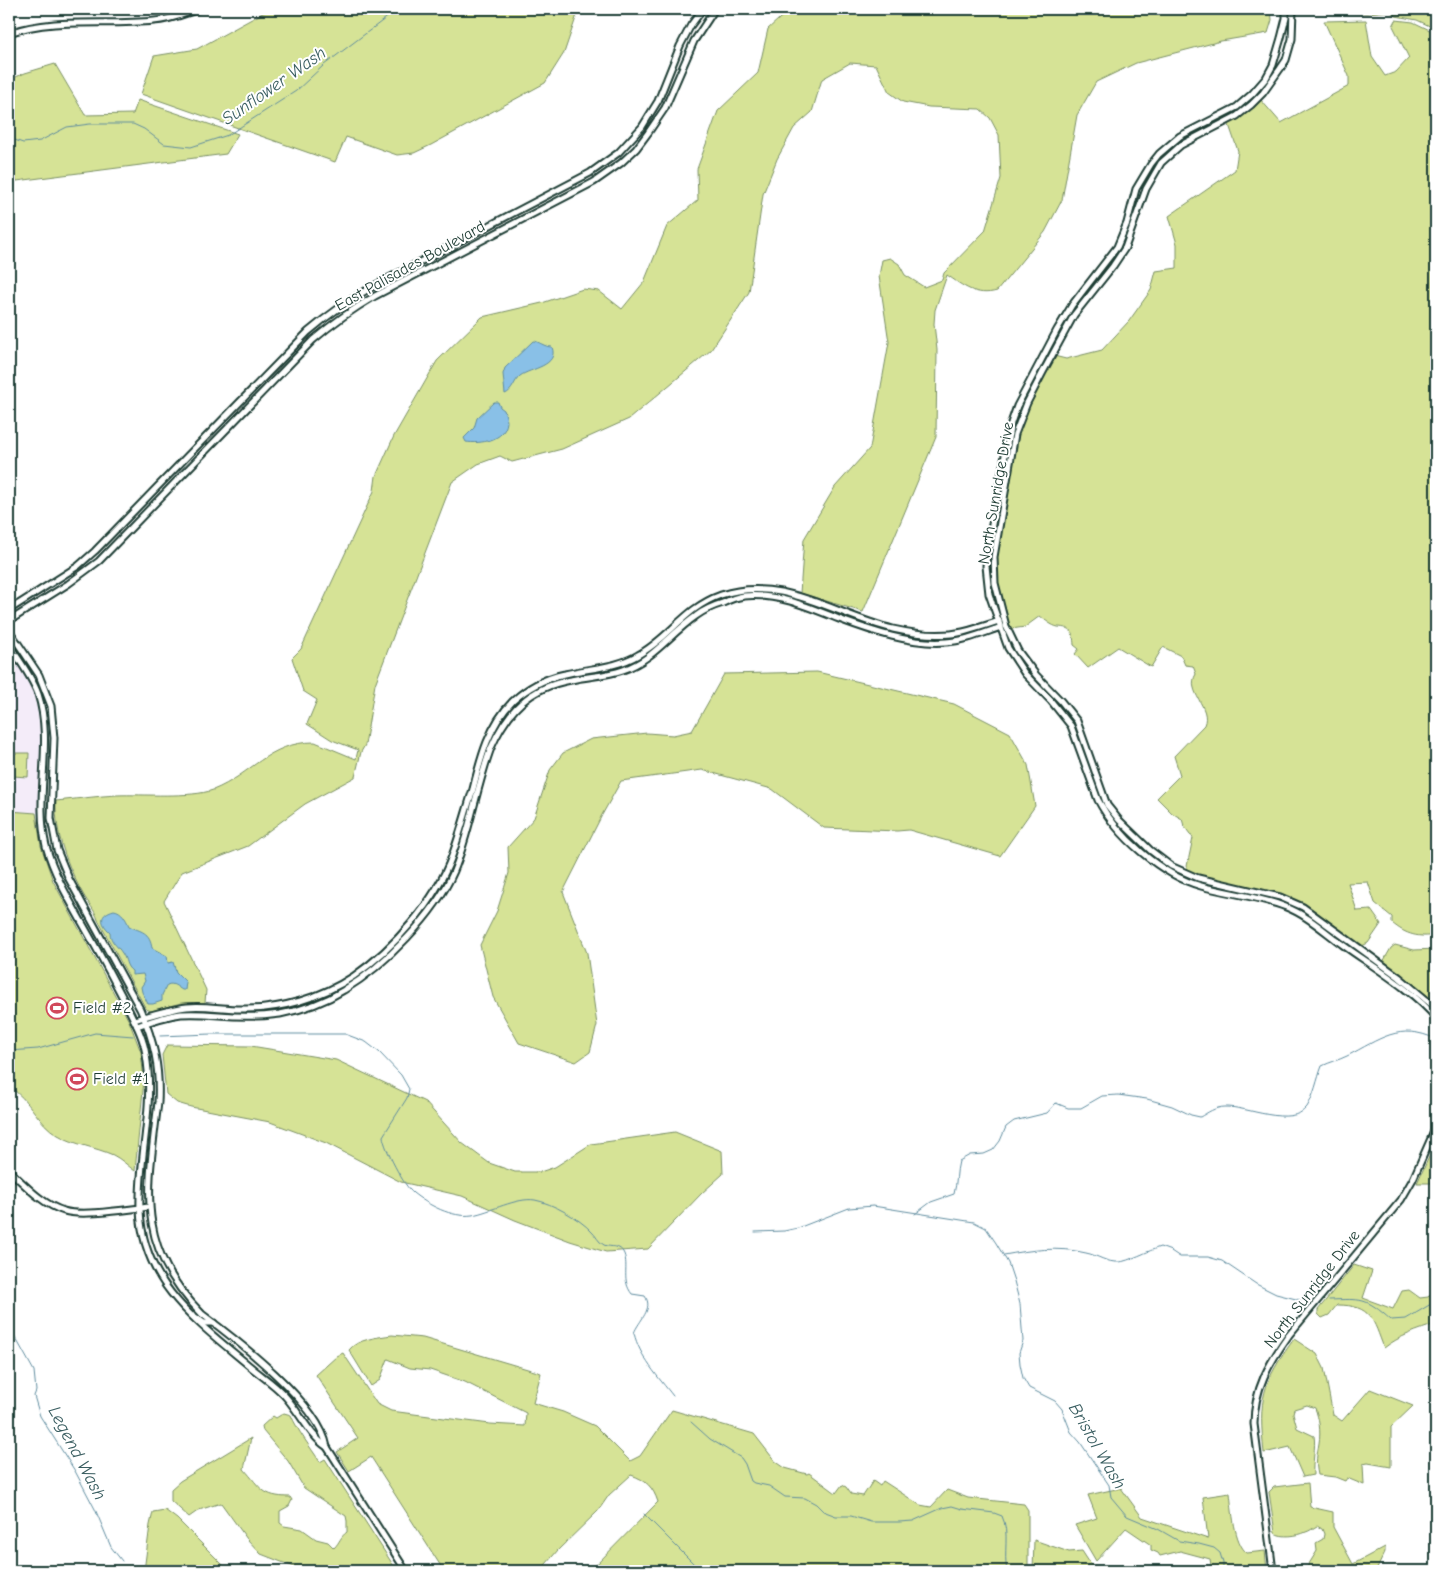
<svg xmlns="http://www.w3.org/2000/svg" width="1445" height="1580" font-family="'Comic Neue',sans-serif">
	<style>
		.built { fill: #f4ecf9 }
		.green { fill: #d6e396; stroke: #7a9065 }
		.water { fill: #89c0e7; stroke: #5f8c9f }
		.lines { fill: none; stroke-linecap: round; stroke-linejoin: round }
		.stream { stroke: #5f8c9f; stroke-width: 1 }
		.tertiary-casing { stroke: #1f3d34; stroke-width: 9 }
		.tertiary { stroke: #fff; stroke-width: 5 }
		.labels { text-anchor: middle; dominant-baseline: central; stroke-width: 4; stroke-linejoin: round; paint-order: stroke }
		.street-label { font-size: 16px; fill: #1f3d34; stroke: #fff }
		.poi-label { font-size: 16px; fill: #1f3d34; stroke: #fff; text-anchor: start }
		.water-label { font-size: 18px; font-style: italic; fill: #3a5e61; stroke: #fff }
	</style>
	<rect width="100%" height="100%" fill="#fff"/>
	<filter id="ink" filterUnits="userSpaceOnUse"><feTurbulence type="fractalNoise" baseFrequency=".02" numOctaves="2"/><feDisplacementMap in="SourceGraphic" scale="10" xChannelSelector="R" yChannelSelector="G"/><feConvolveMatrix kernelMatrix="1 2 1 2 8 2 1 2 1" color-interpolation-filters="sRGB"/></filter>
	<g filter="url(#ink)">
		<path class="built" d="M9,645l28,47 7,33 -2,88 -33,-2z"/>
		<g class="green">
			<path d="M270,9h309l-15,44 -19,30 -114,62 -17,8 -17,2 -51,-18 -11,25 -194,-68 13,-38 43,-7z"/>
			<path d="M790,9h481l1,11 -4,13 -47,8 -85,22 -40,19 -19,33 -15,85 -17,32 -48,59c-21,6 -34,-5 -50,-16l-12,35 -1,14 3,26 -1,87 -73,175 -63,-19 4,-54 31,-52 35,-39 19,-106 -10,-66 3,-16 8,-2 9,6 6,11 19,12 18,-7 2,-7 41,-42 16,-53 -2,-43 -9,-17 -10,-9 -51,-2 -26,-5 -14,-10 -13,-27 -26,-2 -28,16 -10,33 -18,16 -17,31 -14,35 -14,98 -38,58 -82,69 -67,30 -50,13 -12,-6 -22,8 -26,18 -77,202 -10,61 -4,7 -6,25 -50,27 -57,42 -66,26 -18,29 42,89 -1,13h-24l-30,8 -5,-2 -48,-89c-3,-10 -10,-17 -15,-26 -16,-29 -28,-60 -27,-93 21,-2 41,-5 61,-6 25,-1 74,3 96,-5 38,-15 55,-48 102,-48l41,17 2,-9 -26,-10 -25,-16 10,-24 -14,-9 -11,-33 9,-9 73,-158 2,-15 18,-40 43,-75 45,-44 60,-14 41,-14 16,2 23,18 22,-27 23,-56 31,-26 -1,-31 21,-58 40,-38 10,-44z"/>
			<path d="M1299,9h137v20l-19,-9 -21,-4 -6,-5 -24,2 -67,-2z"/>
			<path d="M1366,20l6,37 13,19 11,-4 13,-14 -16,-32 3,-6 17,2 23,11v902c-17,3 -30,0 -44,-12v-6l-17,-14 -7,-21 -20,1 9,28 14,-1 10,14 -13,19 -8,4c-22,-17 -44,-38 -70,-48 -33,-14 -70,-15 -104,-28l7,-33 -9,-12 -2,-7 -10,-6 -15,-15 23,-23 -6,-19 30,-31c8,-18 -19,-33 -8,-51l-3,-8 -8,-1 -4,-9 -18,-9 -12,20 -33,-20 -30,21 -13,-14 4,-5 -5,-4c-1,-14 -2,-17 -16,-18 -6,-1 -13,-7 -18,-11l-15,11 -14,2 -13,-40 -2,-13 1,-24 24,-131 33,-65 12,3 36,-9 27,-29 22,-31 5,-19 21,-3v-24l-8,-28 66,-46 3,-19 -10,-29 32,-23 21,24 68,-37v-10l-25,-55z"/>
			<path d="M55,64l30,51 48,-1 5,-14 100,34 -12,20 -217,28v-102l16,-7z"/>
			<path d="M817,672l137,32 56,29 18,32 7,41 -35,50 -91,-26 -12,1 -73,-3 -52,-39 -70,-19 -81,11 -19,34 -39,77 24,61 10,72 -7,27 -14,10 -57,-19 -26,-46 -13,-52 17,-34 12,-38 -1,-26 26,-29 16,-48 13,-17 28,-14 56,-6 26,2 19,-4 32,-57z"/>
			<path d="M14,753h15l-1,24 -15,-1z"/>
			<path d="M9,811l27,2 5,33 12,35 76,140 12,31 3,28 -9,91c-7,-5 -14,-12 -22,-16 -18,-8 -38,-10 -55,-20 -21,-12 -28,-36 -49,-48z"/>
			<path d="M1395,945l19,5 22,-1v54l-53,-41 8,-14z"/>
			<path d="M167,1045l84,1 85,14 89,42 37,41 27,20 26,9h25l15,-5 36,-23 84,-12 47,19 1,23 -21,19 -54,56 -42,3 -36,-11 -55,-21 -53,-24 -61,-14 -75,-39 -56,-21 -79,-15 -14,-4 -11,-9 -4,-39z"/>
			<path d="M1436,1142v72l-2,-1 -1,-30h-16z"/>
			<path d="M1354,1265l18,6 -9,27 30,11 9,-18 7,-1 11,8 8,-1 8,-7v34c-18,6 -37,12 -52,24 -11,-28 -12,-43 -47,-43l-8,10 -7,3 -4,-4v-4z"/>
			<path d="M392,1335l31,3 118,35 -8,30 30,9 32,14 35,35 10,-5 32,-46 82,24 21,27 10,7 22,6 2,-1 27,20 6,-8 4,2 5,7 12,2 10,-15 7,5 3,-5 37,24 11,2 16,-17 21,8 56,6 4,6v61h-438l68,-69c-5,-15 -12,-22 -27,-27l-22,20 -11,16 -40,39 -18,21h-96l-73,-114 -22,14 -12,-19 21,-14 -42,-63 21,-19 6,-3 34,51 14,7 99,13 35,2 1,-13 -61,-31 -35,-12 -20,-2 -22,-9 -8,21 -9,6 -22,-36c8,-11 30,-13 43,-15z"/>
			<path d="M1294,1339l23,15 7,14 9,47 9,6 28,-32 43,17 -22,21v40l-23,-4 -5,1 1,21 -17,-7 -2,3 -10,-4 -17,-2c-3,-14 -1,-19 1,-32 2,-12 0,-24 -4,-35l-8,-3 -13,4 -1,4 4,15 17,8c2,10 -2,27 -1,39l-10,2 -13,-30 -26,6c-6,-54 -2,-70 30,-114z"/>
			<path d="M284,1413l7,2c6,15 20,33 29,47l5,-3 72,112h-69l-31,-3 -36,-14 -14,-15 -26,-36 -22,7 -10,7 -18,-16v-12l9,-8 71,-43 -7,31c17,19 18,28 46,28l2,3 -3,6 -9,5v12l4,3 18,3 14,10 12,3 6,6c6,-6 6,-11 13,-16v-11l-1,-5 -42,-28 -16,-27 -25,-30 -1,-5 11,-10 3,2z"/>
			<path d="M1308,1483l2,24 23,5v15l20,37 32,-17v5l-9,19h-96l27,-4 10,-16 -1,-8 7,-4 1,-5 -2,-5 -5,-3c-4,2 -7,5 -11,6 -8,4 -25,6 -31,1l-6,-41 5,-5z"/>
			<path d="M1121,1488l21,29 66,22 -5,-42 27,-4c2,16 4,50 17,60l18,-2 2,20h-55l-2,-12 -30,-8 -20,5 -2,-3 -7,-3v-5l-25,-17 -30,33 -21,-36 22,-7 -9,-23z"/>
			<path d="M165,1510l12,9 52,52h-85l6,-46 3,-13z"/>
			<path d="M1034,1540l35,12 13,-1 13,20h-62z"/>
		</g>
		<g class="water">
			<path d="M533,341c6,0 11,6 19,6 7,19 -21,21 -32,29 -6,5 -7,15 -15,18l-2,-20 2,-6z"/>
			<path d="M494,402h4l2,5 4,3c1,3 3,9 3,12 -2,19 -27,22 -41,20l-2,-4 10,-10 3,-10z"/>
			<path d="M114,910c8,1 12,9 15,16 12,6 21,5 23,22l15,8 1,7 5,-1 3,10 10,10 -1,8h-3c-5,-3 -9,-8 -15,-5l-5,10v6l-9,3h-5l-6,-12 -1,-5 4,-6 -2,-7 -11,1v-4c-7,-5 -5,-11 -10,-18 -5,-8 -12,-11 -12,-21 -10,-9 -11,-18 4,-22z"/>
		</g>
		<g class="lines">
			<g class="stream">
				<path d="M9,138l14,5 17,-2 27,-14 23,-3h43l11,5 20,15 27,3 37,-12 68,-44 28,-26 74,-56"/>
				<path d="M160,1036l51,-2h134l21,8 13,10 22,23 8,14 -2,9 -24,38c1,12 21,50 30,57 15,12 39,25 59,22 18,-3 45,-18 63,-15 17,3 45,19 56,31 5,4 7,11 13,14 7,3 16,-1 20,9 5,13 -3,26 8,40l13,2c9,13 -6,24 -11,37 5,23 25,45 39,63"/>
				<path d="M9,1051l29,-2 57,-16 38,3"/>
				<path d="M915,1214l16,-12 23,-8c3,-11 2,-22 5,-33l11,-6 14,-1 9,-4 7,-9 6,-14 8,-6 33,-8 9,-10 12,5h13l21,-12 16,-1 29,4 25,7 19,9 9,2c7,-4 15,-10 25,-10 21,-1 66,21 82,0 7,-11 10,-28 15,-41 8,-4 17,-6 25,-10 33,-17 52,-34 89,-17"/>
				<path d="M755,1232l29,-1 14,-3 51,-20 24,-2 101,16 12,6 10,15 12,20 6,18 6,23 3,37 -4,12 1,11 3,14 6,10 26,13 7,8 9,23 9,10 29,43 2,12 16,19 31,13 21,12 20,3 15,4 6,5 3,10v8"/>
				<path d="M1004,1255c27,-5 54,-9 82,-2 11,2 21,10 33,9 8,0 31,-12 41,-15l11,4 9,6h28l14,4 34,23 20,10 28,7"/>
				<path d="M1329,1300c34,-1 36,-3 62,20l15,-1 30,-18"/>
				<path d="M9,1326l25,45 2,20 -2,5 6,20 35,55 20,38 16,38 11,14"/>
				<path d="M691,1422l19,17 31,19 4,6 6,17 3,2 15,3 16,11 20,1 11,6 7,7 13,5h15l20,6h28l14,-1 29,-13 10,-2 10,3 32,4 8,3c8,17 1,37 5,55"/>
				<path d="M644,1514l57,57"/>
			</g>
			<g class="tertiary-casing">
				<g id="tertiary">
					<path d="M1286,9v9l-5,20 -8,27 -7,13 -14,16 -15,13 -57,29 -21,18 -8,10 -15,25 -9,34 -10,24 -45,58 -15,25 -40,76 -6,17 -24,128 -1,15 3,28 19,54 17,26 26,27 20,25 27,74c19,36 63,75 103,86 28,8 58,10 85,21 21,8 39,25 57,38 29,21 71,46 93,73"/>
					<path d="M1293,9l-1,30 -6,21 -6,9 -17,24 -12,12 -14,11 -56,29 -20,18 -15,26 -21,59 -12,18 -39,49 -31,57 -16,31 -12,31 -21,123 1,26 11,43 12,25 18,24 25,26 16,20 30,84 12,15 31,30 21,16 27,12 82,19 23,10 96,70 37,31"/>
					<path d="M9,33c46,-16 97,-7 145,-12 16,-1 30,-7 45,-12"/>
					<path d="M9,610l69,-44 17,-15 213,-219c20,-17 40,-31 62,-44l220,-115 28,-20 24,-26 16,-26 22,-55 11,-21 12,-16"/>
					<path d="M9,621l59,-37 31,-23 214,-221c20,-17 40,-31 62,-44l219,-114 27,-19 15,-14 12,-16 17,-25 29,-67 21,-32"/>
					<path d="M9,630l30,45 12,31 3,32 -3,80 6,32 12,29 71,130c14,31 20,59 18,93 -10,87 -24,143 44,212 36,27 117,89 125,133l79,124"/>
					<path d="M9,645c10,15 23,32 29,49 16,49 -4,102 8,152 9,32 27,60 43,89 14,25 28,51 41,77 7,14 14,28 16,43 9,51 -8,103 -6,155 3,76 60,114 112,158 11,9 23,17 32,27 15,16 25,40 43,52"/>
					<path d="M134,1020c17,-5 36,-11 53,-13 17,-2 36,2 54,2 39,1 80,-11 113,-33 39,-27 82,-75 98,-120 8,-22 14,-45 21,-67 8,-32 16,-64 40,-88 14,-13 33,-23 52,-27 25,-6 51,-6 73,-19 32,-17 46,-47 83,-60 61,-20 114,20 172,34 22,5 48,8 70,3 12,-3 24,-7 36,-11"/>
					<path d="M137,1026c14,-5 29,-10 44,-12 13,-1 26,0 38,1 21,2 41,2 61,-1 22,-4 45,-12 64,-24 40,-24 91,-75 110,-119 16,-39 22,-83 37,-123 16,-37 39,-61 80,-68 17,-4 35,-4 52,-10 30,-10 47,-36 73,-54 8,-6 17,-10 27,-13 6,-3 14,-6 21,-7 34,-3 65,11 95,23 32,12 73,26 107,23 19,-1 37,-9 55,-15"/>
					<path d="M9,1170c16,15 34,35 55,41 18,6 65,-2 85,-4"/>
					<path d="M194,1316l10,7h10"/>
					<path d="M1273,1571l-19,-147c0,-35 15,-61 35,-89l112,-135 12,-21 23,-52"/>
				</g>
			</g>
			<use href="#tertiary" class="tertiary"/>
		</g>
	</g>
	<defs>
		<g id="stadium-ring" transform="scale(1.125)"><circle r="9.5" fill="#fff" stroke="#d1495b" stroke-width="1.5"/><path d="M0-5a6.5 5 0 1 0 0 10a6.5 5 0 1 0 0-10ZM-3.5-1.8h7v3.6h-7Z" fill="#d1495b"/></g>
	</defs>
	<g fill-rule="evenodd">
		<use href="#stadium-ring" x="57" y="1008"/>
		<use href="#stadium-ring" x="77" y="1079"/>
	</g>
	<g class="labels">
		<g class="street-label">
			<text transform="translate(410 266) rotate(-29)">East Palisades Boulevard</text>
			<text transform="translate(996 493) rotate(-80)">North Sunridge Drive</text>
			<text transform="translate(1312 1289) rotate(-52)">North Sunridge Drive</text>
		</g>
		<g class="poi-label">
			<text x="73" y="1008">Field #2</text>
			<text x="93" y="1079">Field #1</text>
		</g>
		<g class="water-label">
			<text transform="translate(274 86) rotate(-35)">Sunflower Wash</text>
			<text transform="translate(1097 1446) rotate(60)">Bristol Wash</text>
			<text transform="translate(77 1453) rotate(62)">Legend Wash</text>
		</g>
	</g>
	<rect width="1445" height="1580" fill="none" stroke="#fff" stroke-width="30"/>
	<rect x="15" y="15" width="1415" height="1550" fill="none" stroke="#1f3d34" stroke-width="2" filter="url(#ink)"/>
</svg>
